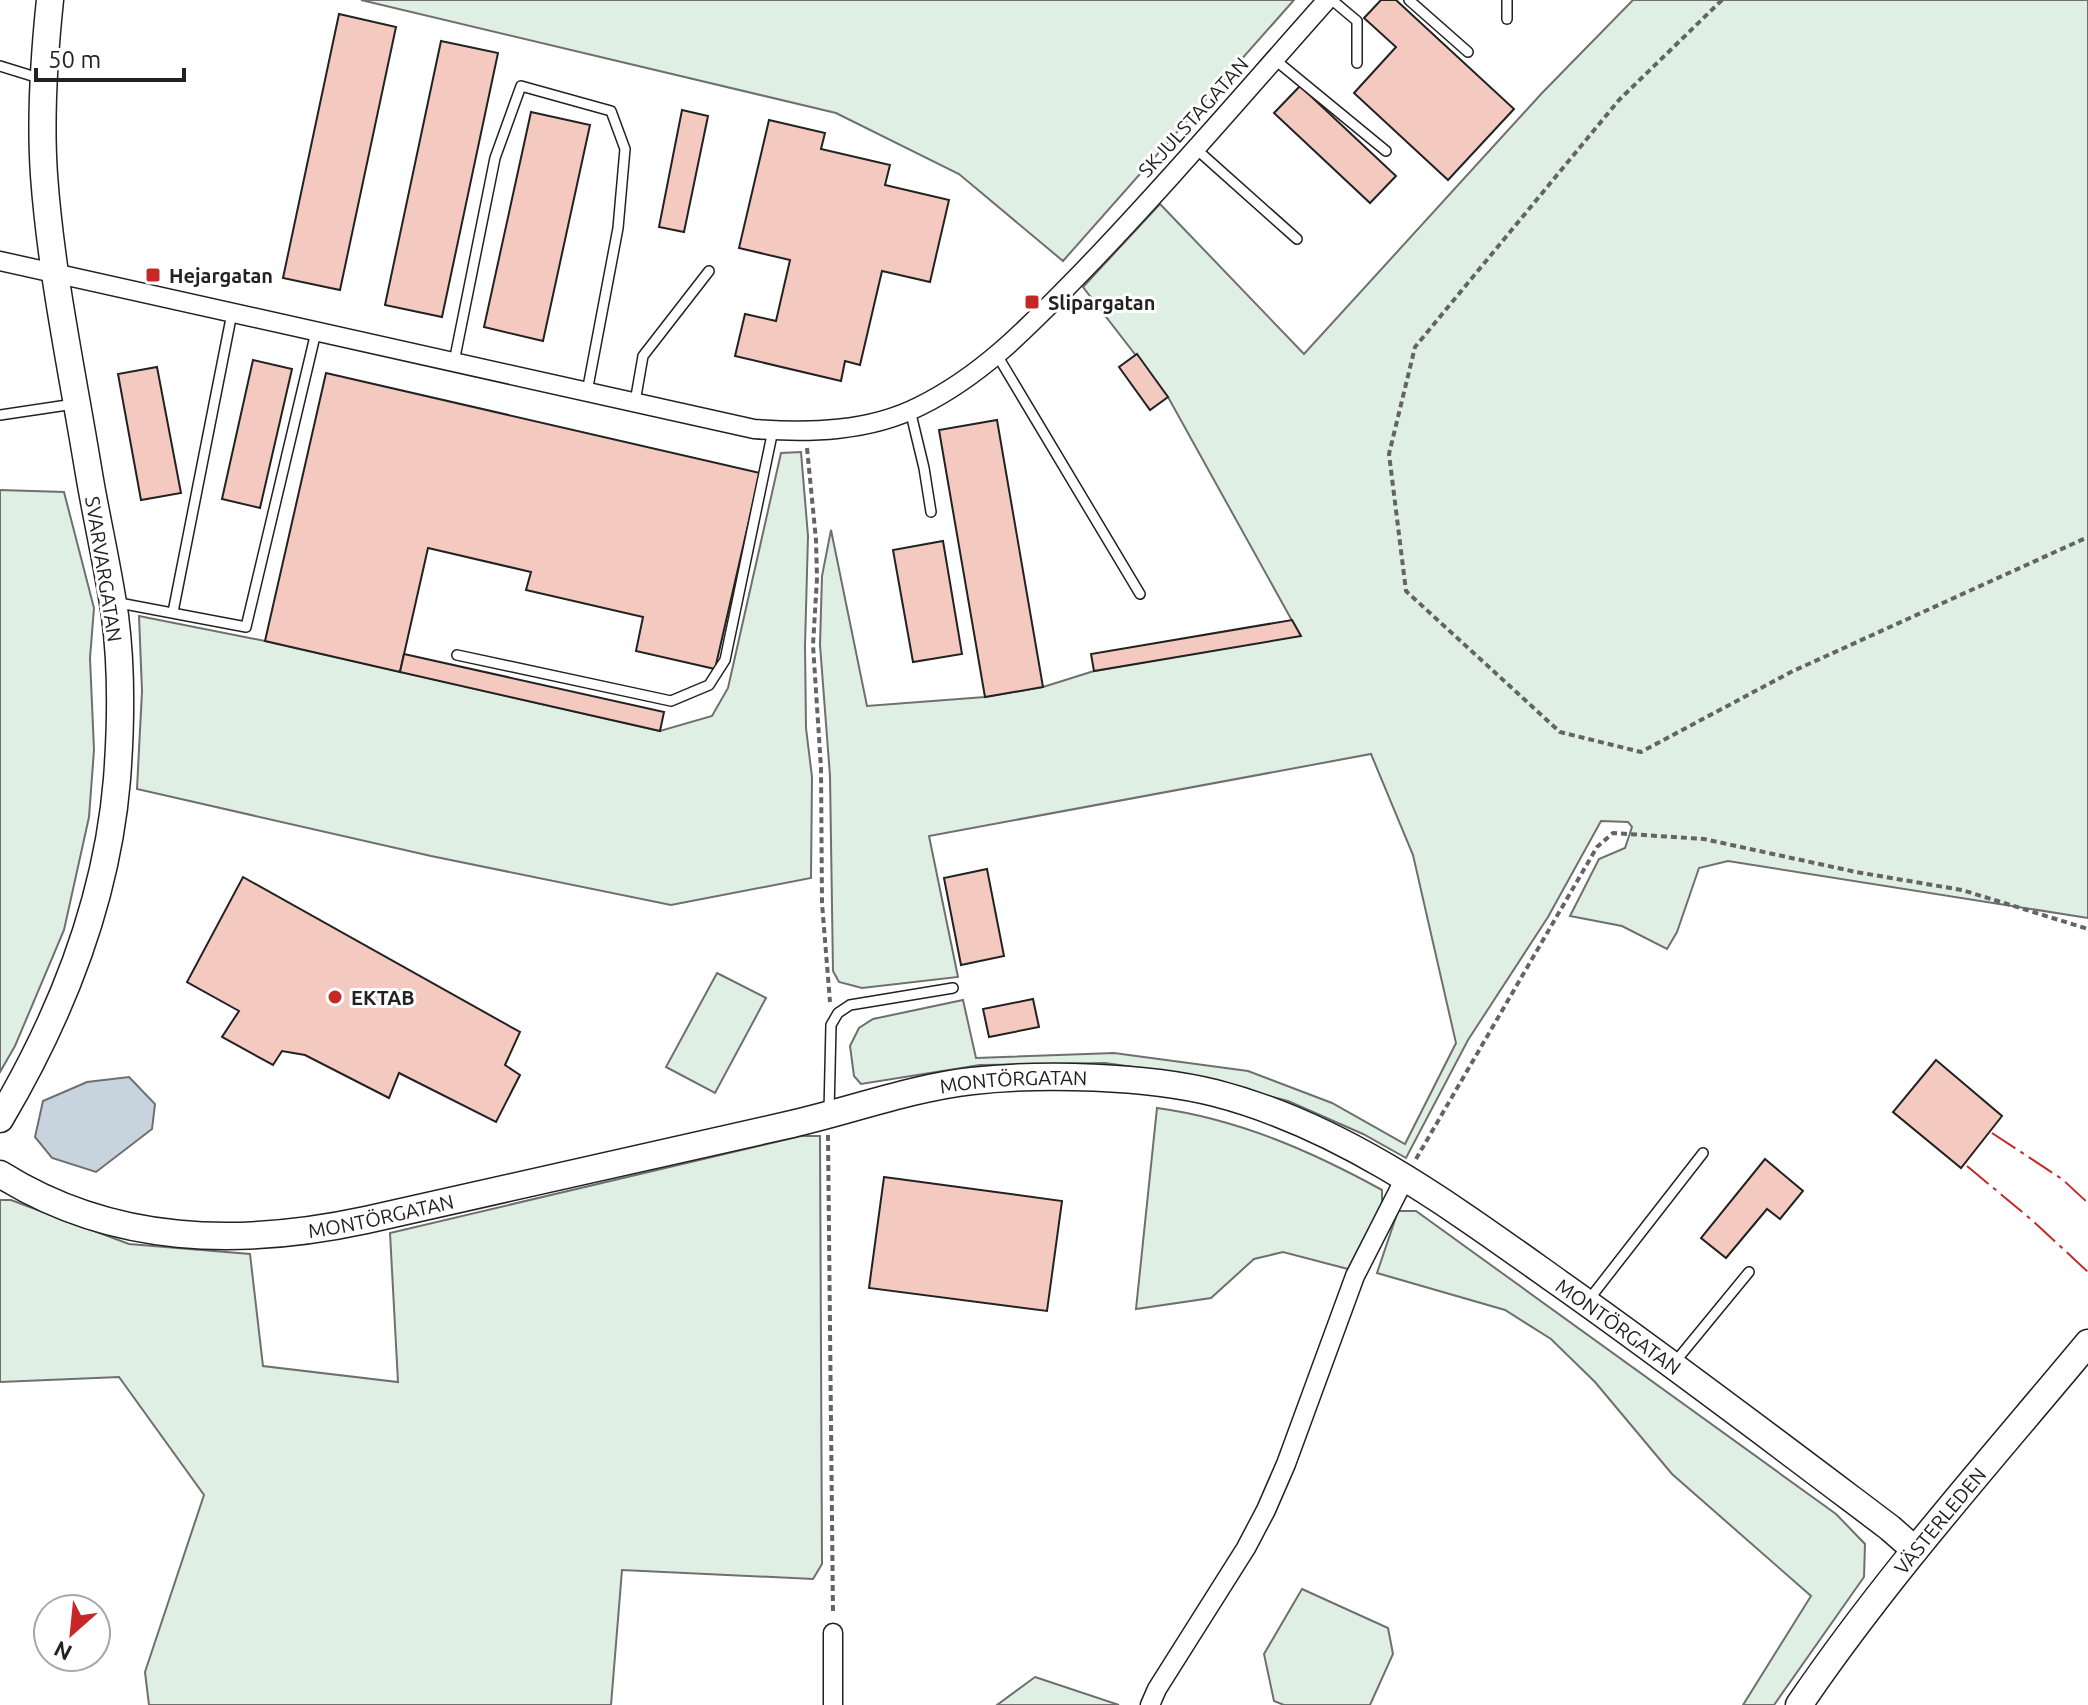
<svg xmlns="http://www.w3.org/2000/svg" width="2088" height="1705" font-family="Ubuntu,sans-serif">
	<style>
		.green { fill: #e0efe3; stroke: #6f6f6f; stroke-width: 2 }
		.water { fill: #c7d3dd; stroke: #6f6f6f; stroke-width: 2 }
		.building { fill: #f3c9c0; stroke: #222; stroke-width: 2 }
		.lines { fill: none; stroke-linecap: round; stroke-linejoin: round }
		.lane-casing { stroke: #222; stroke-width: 12 }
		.street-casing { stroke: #222; stroke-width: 21 }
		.secondary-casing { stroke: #222; stroke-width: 29 }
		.path { stroke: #646464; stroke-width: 4; stroke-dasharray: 6 4; stroke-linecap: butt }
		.lane { stroke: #fff; stroke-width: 9 }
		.street { stroke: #fff; stroke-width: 18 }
		.secondary { stroke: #fff; stroke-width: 26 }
		.power { stroke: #c62828; stroke-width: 2; stroke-dasharray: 28 6 4 6; stroke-linecap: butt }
		.poi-dot { fill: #c62828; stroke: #fff; stroke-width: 3 }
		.labels { text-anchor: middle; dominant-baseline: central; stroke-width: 6; stroke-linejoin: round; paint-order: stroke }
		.street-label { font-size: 20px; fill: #222; stroke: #fff }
		.poi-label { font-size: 20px; font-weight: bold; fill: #222; stroke: #fff; text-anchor: start }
	</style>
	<rect width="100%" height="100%" fill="#fff"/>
	<g class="green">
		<path d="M361,0h933l-231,261 -104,-87 -123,-61z"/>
		<path d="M1633,0h455v918l-360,-57 -29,7 -22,64 -10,17 -45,-23 -52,-10 29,-57 26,-11 7,-21 -4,-5 -27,-1 -53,96 -80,123 -62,118 -43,-24 -75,-33 -97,-26 -86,-12 -125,2 -119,19 -7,-8 -4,-30 9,-18 14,-9 90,-19 13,58 138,-5 134,18 84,32 73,41 51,-101 -43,-188 -42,-101 -442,82 29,141 -96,11 -23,-6 -6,-11 -3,-195 -10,-131 2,-69 9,-46 36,176 118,-9 58,-10 51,-16 206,-36 -132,-238 -85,-110 77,-83 144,150 238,-261z"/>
		<path d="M801,452l7,84 -3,110 1,82 6,49 -1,101 -140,27 -240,-49 -294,-67 5,-98 -3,-75 126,25 395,90 52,-15 16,-28 53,-235z"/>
		<path d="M0,490l64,2 30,116 -4,50 4,92 -5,67 -25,113 -49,116 -15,26z"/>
		<path d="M717,973l49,25 -51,95 -49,-26z"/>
		<path d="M1157,1108c81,11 154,43 225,82v15l-34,64 -65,-17 -29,7 -43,39 -75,11z"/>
		<path d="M801,1136h19l2,428 -9,15 -191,-9 -11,135h-462l-4,-33 59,-177 -85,-118 -119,5v-182h11l118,44 121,10 13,112 135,16 -8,-149z"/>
		<path d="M1398,1211h18l420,303 29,30 -1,33 -90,128h-31l68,-109 -139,-122 -77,-92 -44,-43 -46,-29 -128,-37z"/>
		<path d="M1302,1589l86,39 5,26 -23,51h-86l-10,-4 -10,-47z"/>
		<path d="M1035,1677l84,28h-122z"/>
	</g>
	<path class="water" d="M129,1077l26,27 -3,25 -56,43 -44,-14 -17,-21 8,-36 44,-19z"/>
	<g class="building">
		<path d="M1381,0h15l118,109 -66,71 -94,-87 42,-46 -32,-29z"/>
		<path d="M339,14l57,13 -56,263 -57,-12z"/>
		<path d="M441,41l57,12 -56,264 -57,-12z"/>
		<path d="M1300,86l96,90 -26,27 -96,-90z"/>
		<path d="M682,110l26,6 -24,116 -25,-5z"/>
		<path d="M531,112l59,13 -47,216 -59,-14z"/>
		<path d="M769,120l56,13 -4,16 69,16 -5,20 64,15 -19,82 -48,-11 -22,94 -15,-4 -4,20 -106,-25 10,-42 31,7 14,-61 -51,-12z"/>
		<path d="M1137,354l31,43 -18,13 -31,-43z"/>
		<path d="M253,360l39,9 -32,139 -38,-9z"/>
		<path d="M157,367l24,126 -40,7 -23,-126z"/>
		<path d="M326,373l434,100 -45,196 -79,-18 7,-34 -117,-27 5,-18 -103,-24 -28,124 -135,-31z"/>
		<path d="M997,420l46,267 -58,10 -46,-267z"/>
		<path d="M943,541l19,113 -49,8 -20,-112z"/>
		<path d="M1292,620l9,16 -207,35 -3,-17z"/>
		<path d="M404,654l260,58 -4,19 -260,-59z"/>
		<path d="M987,869l17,87 -43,9 -17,-87z"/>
		<path d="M243,877l277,155 -15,33 15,10 -24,47 -97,-49 -10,25 -84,-43 -23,-4 -9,14 -51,-28 17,-26 -52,-29z"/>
		<path d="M1033,999l6,28 -50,10 -6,-28z"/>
		<path d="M1936,1060l66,56 -41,52 -68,-56z"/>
		<path d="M1765,1159l38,32 -23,28 -13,-10 -41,49 -25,-20z"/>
		<path d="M884,1177l178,24 -15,110 -178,-23z"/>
	</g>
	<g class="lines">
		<g class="lane-casing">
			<g id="lane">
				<path d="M1332,0l25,21v42"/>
				<path d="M1409,0l59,52"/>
				<path d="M1507,0v19"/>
				<path d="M1274,59l112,92"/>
				<path d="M0,66l42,13"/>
				<path d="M1195,148l102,91"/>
				<path d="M997,355l143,239"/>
				<path d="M454,362l41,-204 26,-72 90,25 14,38 -7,79 -31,164"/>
				<path d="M635,402l8,-46 66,-85"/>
				<path d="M910,410l14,58 7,44"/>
				<path d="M0,415l74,-11"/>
				<path d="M114,602l132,25 70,-295"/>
				<path d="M173,612l59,-299"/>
				<path d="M457,655l214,46 38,-16 16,-25 48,-230"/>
				<path d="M829,1112l2,-87 7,-12 12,-8 103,-17"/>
				<path d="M1587,1302l116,-149"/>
				<path d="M1675,1362l74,-90"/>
			</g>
		</g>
		<g class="street-casing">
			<g id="street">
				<path d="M0,261l754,168c55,4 115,3 166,-23 65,-32 113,-84 163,-135 84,-87 163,-180 244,-271"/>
				<path d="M833,1633v72"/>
				<path d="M1150,1705l7,-16 89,-141 20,-38 20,-46 69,-188 50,-98"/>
			</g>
		</g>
		<g class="secondary-casing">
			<g id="secondary">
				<path d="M0,1119c61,-103 107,-219 117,-340 4,-53 5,-110 -2,-163 -7,-49 -19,-99 -27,-148 -16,-97 -37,-195 -44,-293 -4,-58 0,-118 6,-175"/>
				<path id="s1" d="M0,1174c113,71 240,73 366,46 142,-32 284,-64 426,-96 60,-14 119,-36 180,-43 70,-8 175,-5 243,12 128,33 237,114 344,190 112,79 221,162 331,245l25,22"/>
				<path id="s2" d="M1799,1705c87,-128 190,-243 289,-362"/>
			</g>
		</g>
		<g class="path">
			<path d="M1722,0l-103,100 -204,247 -26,107 17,137 154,141 81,20 150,-80 297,-135"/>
			<path d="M807,448l9,92 1,38 -4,67 8,123 1,135 8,99"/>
			<path d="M828,1135l5,480"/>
			<path d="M1416,1159l181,-312 16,-14 91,6 152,33 106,18 126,39"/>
		</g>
		<use href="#lane" class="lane"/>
		<use href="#street" class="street"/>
		<use href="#secondary" class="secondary"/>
		<g class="power">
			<path d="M1992,1133l70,46 26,24"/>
			<path d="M1967,1166l66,55 55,51"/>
		</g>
	</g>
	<g class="poi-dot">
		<rect x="145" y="267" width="16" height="16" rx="4"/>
		<rect x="1024" y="294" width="16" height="16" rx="4"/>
		<circle cx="335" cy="997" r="8"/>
	</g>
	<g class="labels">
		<g class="street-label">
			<text transform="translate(1193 117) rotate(-48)">SKJULSTAGATAN</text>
			<text transform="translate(104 569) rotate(81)">SVARVARGATAN</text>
			<text stroke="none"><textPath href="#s1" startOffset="1042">MONTÖRGATAN</textPath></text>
			<text stroke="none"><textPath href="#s1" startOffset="394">MONTÖRGATAN</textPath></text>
			<text stroke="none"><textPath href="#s1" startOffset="1714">MONTÖRGATAN</textPath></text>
			<text stroke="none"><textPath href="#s2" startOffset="232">VÄSTERLEDEN</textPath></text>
		</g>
		<g class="poi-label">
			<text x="169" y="275">Hejargatan</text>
			<text x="1048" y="302">Slipargatan</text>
			<text x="351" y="997">EKTAB</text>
		</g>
	</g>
	<g transform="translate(72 1633) rotate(207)"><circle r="38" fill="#ffffff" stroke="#a7a7a7" stroke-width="2"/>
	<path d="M0-6L14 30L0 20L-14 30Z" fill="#c62828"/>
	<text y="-12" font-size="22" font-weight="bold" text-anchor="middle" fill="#222222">N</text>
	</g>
	<path d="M36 68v12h148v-12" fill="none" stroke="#222222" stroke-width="4"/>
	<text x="48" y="68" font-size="24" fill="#222222" stroke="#ffffff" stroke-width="6" paint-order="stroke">50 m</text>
</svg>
